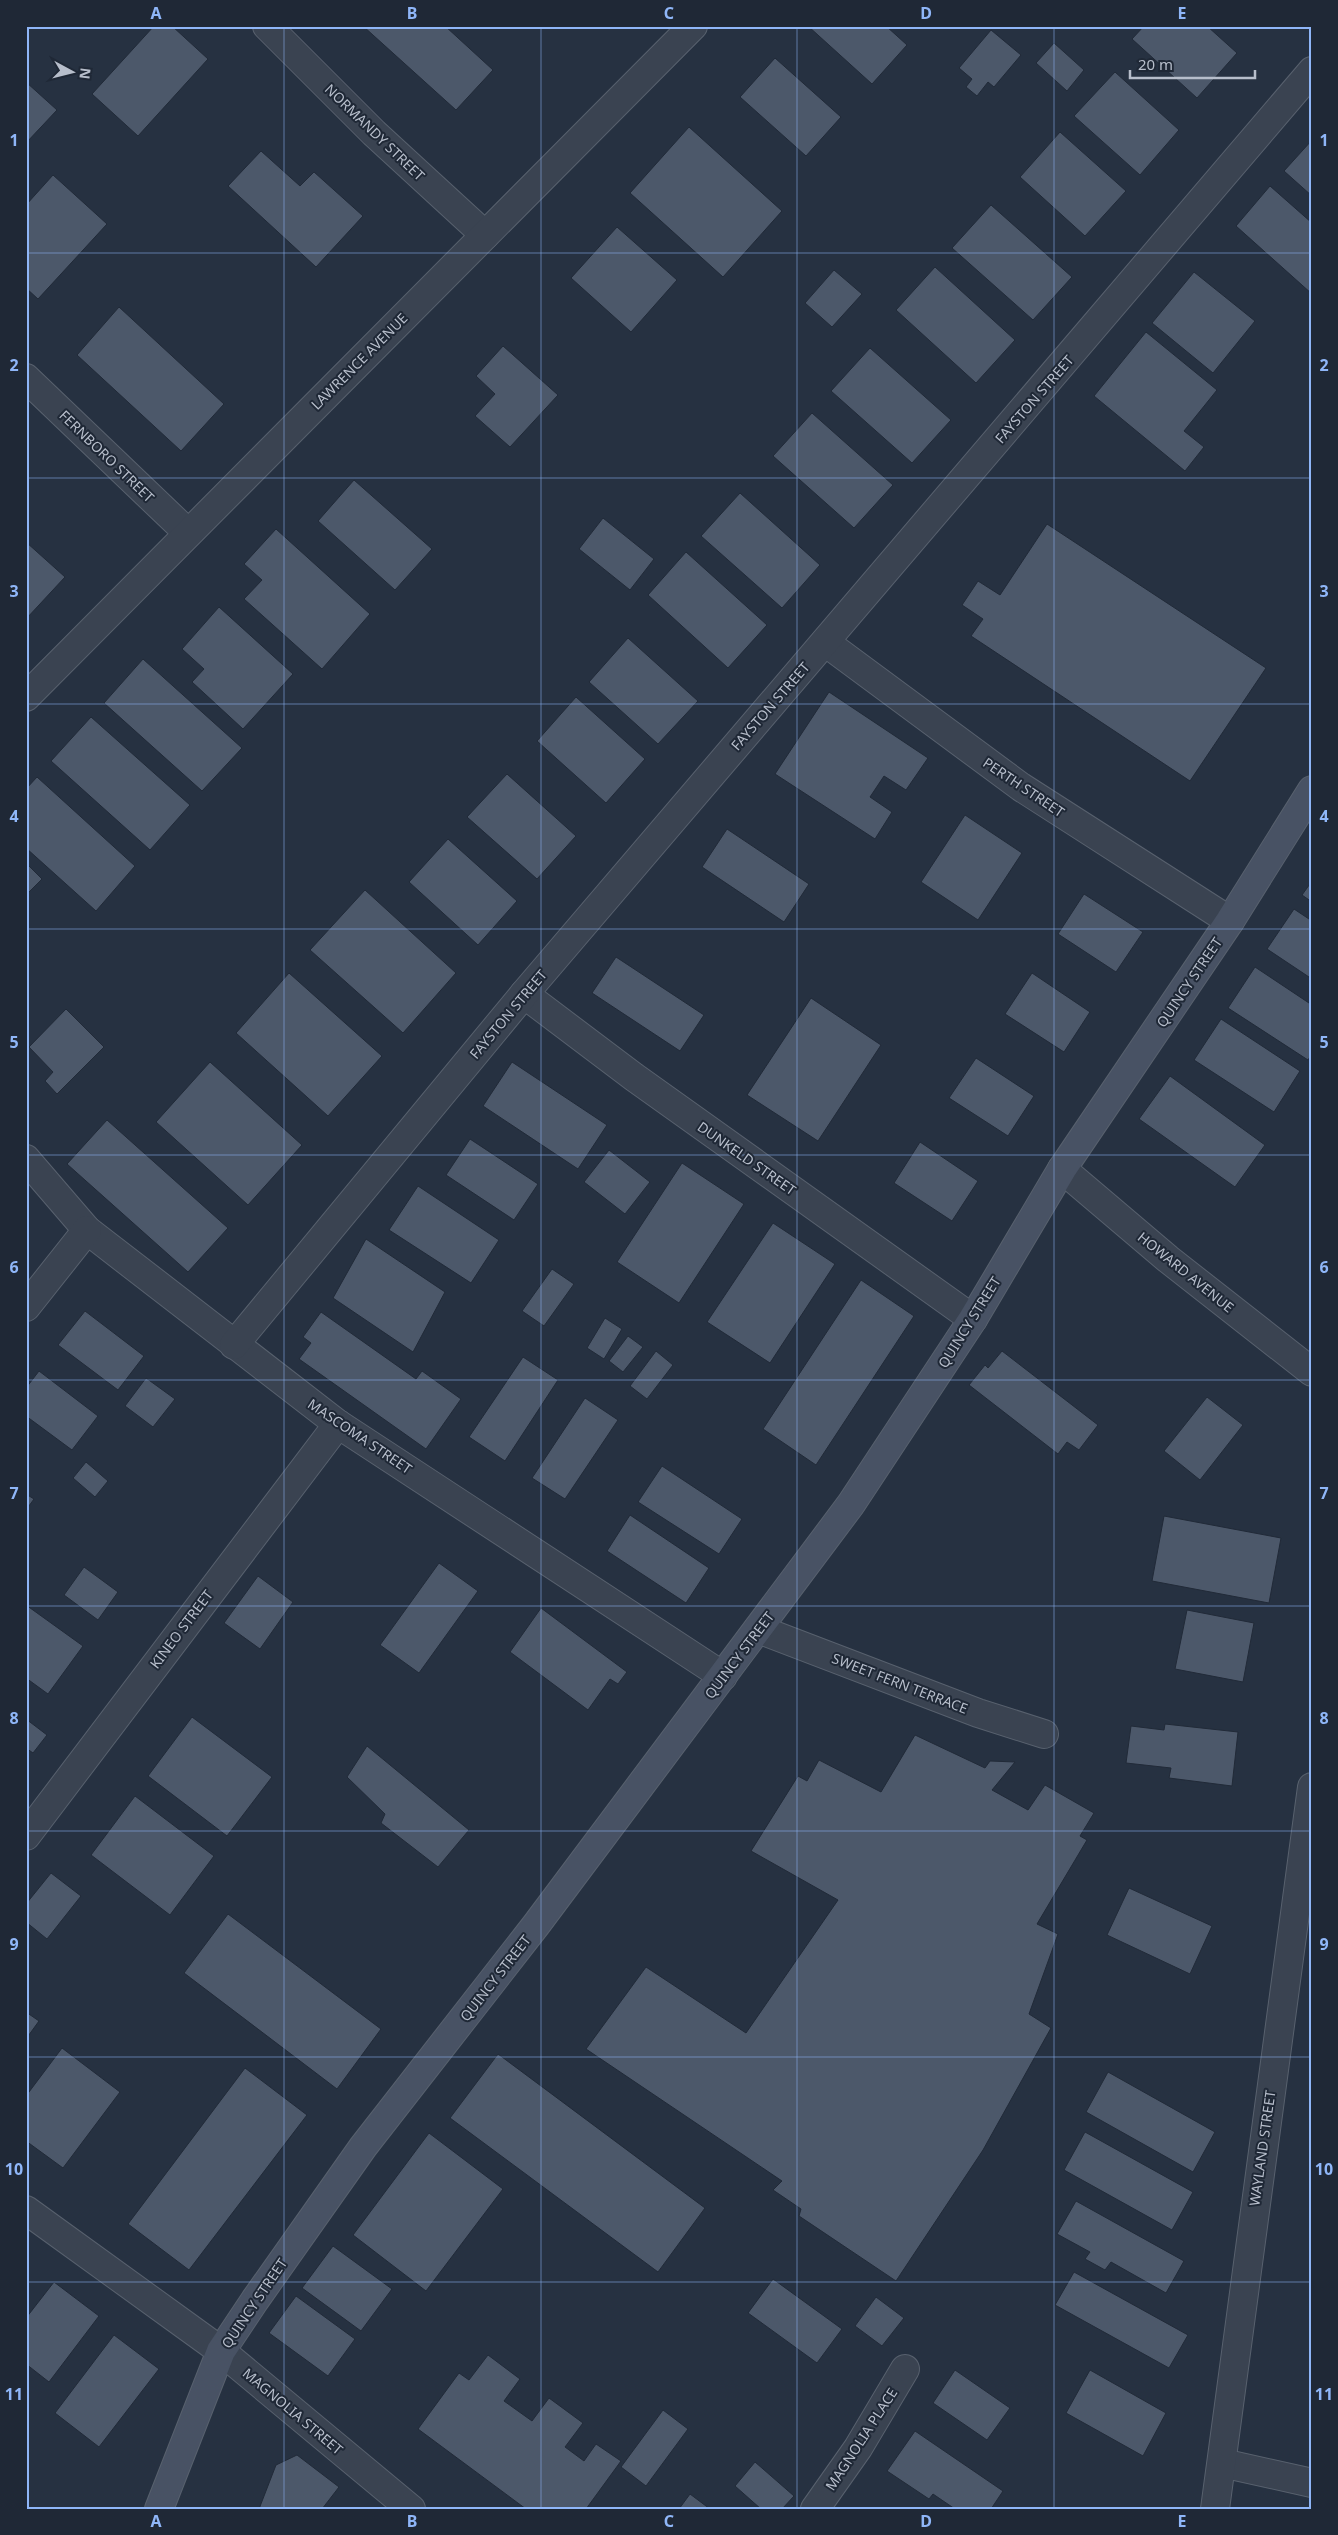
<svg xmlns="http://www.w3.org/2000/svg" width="1338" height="2535" font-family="'Noto Sans',sans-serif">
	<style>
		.building { fill: #4c586a; stroke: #212a38 }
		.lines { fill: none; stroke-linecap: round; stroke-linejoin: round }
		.street-casing { stroke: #58616e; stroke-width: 30 }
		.secondary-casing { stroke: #58616e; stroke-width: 30 }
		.street { stroke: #3a4351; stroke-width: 28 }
		.secondary { stroke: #485264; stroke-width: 28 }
		.grid { fill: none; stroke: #8fb6f8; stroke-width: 1; stroke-opacity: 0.55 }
		.labels { text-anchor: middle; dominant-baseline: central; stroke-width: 4; stroke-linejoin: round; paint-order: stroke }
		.street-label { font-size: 14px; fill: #b7becb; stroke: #1f2836 }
		.neatline { fill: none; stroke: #8fb6f8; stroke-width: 2 }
		.grid-label { font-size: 16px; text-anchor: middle; font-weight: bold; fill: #8fb6f8 }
	</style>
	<rect width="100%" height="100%" fill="#263141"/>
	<g class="building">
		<path d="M154,26h18l36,33 -70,77 -46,-42z"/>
		<path d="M363,26h82l48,44 -37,40z"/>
		<path d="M808,26h78l21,19 -35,39z"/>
		<path d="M1144,26h63l30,27 -40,45 -65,-59z"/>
		<path d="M991,30l30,25 -27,32 -6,-5 -11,14 -11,-9 6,-8 -13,-11z"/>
		<path d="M1054,43l30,27 -17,21 -31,-28z"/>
		<path d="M775,58l66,59 -35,39 -66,-59z"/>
		<path d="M1115,72l64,58 -39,45 -66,-59z"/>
		<path d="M26,82l31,28 -31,33z"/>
		<path d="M689,127l93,84 -59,66 -93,-84z"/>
		<path d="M1060,132l66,59 -41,45 -65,-59z"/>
		<path d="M1312,140v56l-28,-25z"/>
		<path d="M261,151l39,35 14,-14 49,44 -47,51 -88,-81z"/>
		<path d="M53,175l54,49 -69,75 -12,-11v-83z"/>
		<path d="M1270,186l42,37v71l-76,-68z"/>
		<path d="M991,205l81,72 -39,43 -81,-72z"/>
		<path d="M617,227l60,53 -46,52 -60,-54z"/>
		<path d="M935,267l80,73 -39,43 -80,-73z"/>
		<path d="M834,270l28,24 -30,33 -27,-24z"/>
		<path d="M1194,272l61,49 -42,52 -61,-50z"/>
		<path d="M119,307l105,97 -43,47 -104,-96z"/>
		<path d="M1146,332l71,58 -33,41 20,16 -19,24 -91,-75z"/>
		<path d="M503,346l55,49 -48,52 -35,-31 20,-22 -19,-18z"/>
		<path d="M870,348l81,72 -39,43 -81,-72z"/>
		<path d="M812,413l81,72 -39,43 -81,-72z"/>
		<path d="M354,480l78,69 -37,41 -77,-69z"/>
		<path d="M740,493l80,72 -38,43 -81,-72z"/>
		<path d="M603,518l51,41 -24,31 -51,-41z"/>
		<path d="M1047,524l219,144 -76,113 -219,-145 12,-17 -21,-14 16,-24 22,14z"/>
		<path d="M276,529l94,85 -48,55 -78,-70 18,-19 -18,-16z"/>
		<path d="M26,542l39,35 -39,42z"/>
		<path d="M686,552l81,73 -39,43 -80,-73z"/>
		<path d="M219,607l74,67 -50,55 -51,-47 12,-13 -22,-20z"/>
		<path d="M628,638l70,63 -40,43 -69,-62z"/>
		<path d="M143,659l99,89 -40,43 -98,-88z"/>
		<path d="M829,692l99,66 -22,32 -22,-14 -14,21 22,15 -17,27 -100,-65z"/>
		<path d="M576,697l69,62 -39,44 -69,-62z"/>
		<path d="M91,717l99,88 -40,45 -99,-89z"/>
		<path d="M507,774l69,62 -39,43 -70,-62z"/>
		<path d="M37,777l98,89 -39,45 -70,-63v-59z"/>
		<path d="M965,815l57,38 -44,67 -57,-38z"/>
		<path d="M727,829l82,55 -25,38 -82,-55z"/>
		<path d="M448,839l69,62 -39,44 -69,-63z"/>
		<path d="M26,863l16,16 -16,16z"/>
		<path d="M1312,881v21l-10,-7z"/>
		<path d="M365,890l91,83 -53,60 -93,-83z"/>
		<path d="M1084,894l59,38 -27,40 -58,-38z"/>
		<path d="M1294,909l18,12v58l-45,-30z"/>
		<path d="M616,957l88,58 -24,36 -88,-58z"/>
		<path d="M1255,967l57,38v49l-4,6 -80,-52z"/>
		<path d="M289,973l93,83 -54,60 -92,-83z"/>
		<path d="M1032,973l58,39 -26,40 -59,-38z"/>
		<path d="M811,998l70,47 -63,96 -71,-46z"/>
		<path d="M66,1009l38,38 -47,47 -12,-13 8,-9 -24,-25z"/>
		<path d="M1221,1019l79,52 -26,41 -80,-52z"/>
		<path d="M976,1058l58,38 -26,40 -59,-38z"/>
		<path d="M210,1062l92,83 -54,60 -92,-83z"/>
		<path d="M512,1062l95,63 -29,44 -95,-63z"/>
		<path d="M1170,1076l95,69 -30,42 -96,-68z"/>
		<path d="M107,1120l121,108 -40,44 -121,-108z"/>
		<path d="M470,1139l68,45 -24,36 -68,-45z"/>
		<path d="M920,1142l58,39 -26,40 -58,-38z"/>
		<path d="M609,1150l41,32 -25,32 -41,-32z"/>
		<path d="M682,1163l62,41 -65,99 -62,-41z"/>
		<path d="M418,1186l81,54 -28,43 -82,-53z"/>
		<path d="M773,1223l62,41 -65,99 -63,-41z"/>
		<path d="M366,1239l79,53 -32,60 -80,-54z"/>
		<path d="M552,1269l22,15 -30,42 -22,-15z"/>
		<path d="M861,1280l53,36 -98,149 -53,-36z"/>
		<path d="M85,1311l59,45 -26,34 -60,-45z"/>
		<path d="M321,1312l95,67 6,-8 39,28 -35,50 -127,-90 12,-16 -8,-6z"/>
		<path d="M605,1318l17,11 -18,30 -17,-11z"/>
		<path d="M628,1336l15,11 -20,25 -14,-11z"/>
		<path d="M656,1351l17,14 -26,34 -17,-13z"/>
		<path d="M1002,1351l96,74 -19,25 -12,-8 -9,12 -89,-69 16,-20 3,3z"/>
		<path d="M523,1357l35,23 -53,81 -36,-24z"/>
		<path d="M39,1371l59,45 -26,34 -46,-34v-28z"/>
		<path d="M146,1378l29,21 -22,28 -28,-21z"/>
		<path d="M1207,1397l36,28 -43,55 -36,-29z"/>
		<path d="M585,1398l33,22 -53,79 -33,-21z"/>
		<path d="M86,1462l22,19 -13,16 -22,-19z"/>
		<path d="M662,1466l80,53 -23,35 -81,-52z"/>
		<path d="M26,1494l8,5 -8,11z"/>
		<path d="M630,1515l79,53 -23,35 -79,-52z"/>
		<path d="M1164,1516l117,22 -12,65 -117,-22z"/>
		<path d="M439,1563l39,28 -59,82 -39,-28z"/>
		<path d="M84,1567l34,25 -20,28 -34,-25z"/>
		<path d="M258,1576l35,26 -33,47 -36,-26z"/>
		<path d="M26,1605l57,41 -35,48 -22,-16z"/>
		<path d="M541,1608l86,64 -9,12 -8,-5 -22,31 -78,-58z"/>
		<path d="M1187,1610l67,13 -11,59 -68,-13z"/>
		<path d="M192,1717l80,60 -45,59 -79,-60z"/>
		<path d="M26,1719l21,16 -14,18 -7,-5z"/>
		<path d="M1165,1724l73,8 -6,54 -63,-8 2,-10 -45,-5 5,-37 33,4z"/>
		<path d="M915,1735l70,33 5,-7 25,1 -23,28 36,20 17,-25 49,28 -14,23 7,4 -50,84 21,10 -29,80 22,14 -68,122 -87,131 -97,-65 2,-7 -28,-19 9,-9 -196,-132 60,-82 100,66 92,-133 -87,-49 47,-75 9,5 12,-21 62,32z"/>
		<path d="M367,1746l102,84 -31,37 -57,-44 4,-9 -38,-37z"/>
		<path d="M135,1796l79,60 -44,59 -79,-60z"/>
		<path d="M51,1873l30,23 -34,43 -21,-17v-18z"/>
		<path d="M1129,1888l83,38 -22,48 -83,-39z"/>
		<path d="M228,1914l153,115 -44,60 -153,-116z"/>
		<path d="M26,2012l13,9 -13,18z"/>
		<path d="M62,2048l58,44 -57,76 -37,-27v-45z"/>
		<path d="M498,2054l207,154 -47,64 -208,-154z"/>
		<path d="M245,2068l62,47 -118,155 -61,-46z"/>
		<path d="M1108,2072l107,60 -22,40 -107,-60z"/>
		<path d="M1085,2132l108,60 -21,38 -108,-60z"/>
		<path d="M429,2133l74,56 -77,102 -73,-56z"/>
		<path d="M1076,2201l108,60 -18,32 -55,-31 -6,8 -20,-11 5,-7 -33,-18z"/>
		<path d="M333,2246l59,43 -31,42 -59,-43z"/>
		<path d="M1074,2272l114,63 -19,33 -114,-63z"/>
		<path d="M773,2279l69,50 -25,34 -69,-50z"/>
		<path d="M54,2282l45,34 -50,66 -23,-18v-46z"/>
		<path d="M296,2296l59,43 -27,37 -59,-43z"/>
		<path d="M876,2297l28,21 -22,28 -27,-20z"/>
		<path d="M114,2335l45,34 -60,78 -44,-34z"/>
		<path d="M488,2355l32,24 -16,22 28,20 17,-23 34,25 -18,24 19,14 12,-17 25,17 -35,48h-60l-108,-80 41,-56 10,7z"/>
		<path d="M955,2370l55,38 -23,32 -54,-37z"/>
		<path d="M1090,2370l76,43 -23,43 -77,-43z"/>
		<path d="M663,2410l25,19 -42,57 -25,-19z"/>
		<path d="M915,2431l88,60 -12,18h-36l-22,-15 -4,5 -42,-28z"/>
		<path d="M297,2455l42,32 -17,22h-63l17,-44z"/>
		<path d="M755,2462l39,34 -12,13h-21l-26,-23z"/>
		<path d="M690,2494l20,15h-31z"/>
	</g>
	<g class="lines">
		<g class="street-casing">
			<g id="street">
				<path d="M267,26l107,107 111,102"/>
				<path d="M26,378l162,155"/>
				<path d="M825,642l196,145 209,134"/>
				<path d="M26,697l667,-671"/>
				<path d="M524,994l110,83 339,242"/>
				<path d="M26,1159l61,71 251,194 385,252"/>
				<path d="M1062,1169l106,90 144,113"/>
				<path d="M26,1307l61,-77"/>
				<path d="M234,1345l290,-351 788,-923"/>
				<path d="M758,1629l220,84 66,21"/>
				<path d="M26,1836l312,-412"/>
				<path d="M26,2210l195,141 190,158"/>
				<path d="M1222,2463l90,20"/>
				<path d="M815,2509l43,-61 47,-79"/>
				<path d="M1215,2509l97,-722"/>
			</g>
		</g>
		<g class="secondary-casing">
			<path id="secondary" d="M159,2509l62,-158 34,-51 108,-153 173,-222 315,-421 122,-185 89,-150 168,-248 82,-131"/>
		</g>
		<use href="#street" class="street"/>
		<use href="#secondary" class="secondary"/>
	</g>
	<path class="grid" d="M284,26v2483M541,26v2483M797,26v2483M1054,26v2483M26,253h1286M26,478h1286M26,704h1286M26,929h1286M26,1155h1286M26,1380h1286M26,1606h1286M26,1831h1286M26,2057h1286M26,2282h1286"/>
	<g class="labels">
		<g class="street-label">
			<text transform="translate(375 132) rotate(44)">NORMANDY STREET</text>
			<text transform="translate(359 361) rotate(-45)">LAWRENCE AVENUE</text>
			<text transform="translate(1034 399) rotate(-49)">FAYSTON STREET</text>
			<text transform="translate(107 456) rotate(44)">FERNBORO STREET</text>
			<text transform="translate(770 706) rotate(-49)">FAYSTON STREET</text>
			<text transform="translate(1024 787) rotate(34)">PERTH STREET</text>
			<text transform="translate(1189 982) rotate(-56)">QUINCY STREET</text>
			<text transform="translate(508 1014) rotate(-50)">FAYSTON STREET</text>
			<text transform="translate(747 1158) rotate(35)">DUNKELD STREET</text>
			<text transform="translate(1186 1272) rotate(39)">HOWARD AVENUE</text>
			<text transform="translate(969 1322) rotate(-58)">QUINCY STREET</text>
			<text transform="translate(360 1436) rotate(34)">MASCOMA STREET</text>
			<text transform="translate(181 1629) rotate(-53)">KINEO STREET</text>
			<text transform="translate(739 1655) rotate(-53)">QUINCY STREET</text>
			<text transform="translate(900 1683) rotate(21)">SWEET FERN TERRACE</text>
			<text transform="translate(495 1978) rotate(-52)">QUINCY STREET</text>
			<text transform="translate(1262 2148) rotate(-82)">WAYLAND STREET</text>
			<text transform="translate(254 2303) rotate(-56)">QUINCY STREET</text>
			<text transform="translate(293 2411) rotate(40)">MAGNOLIA STREET</text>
			<text transform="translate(861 2439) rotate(-57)">MAGNOLIA PLACE</text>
		</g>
	</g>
	<rect width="1338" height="2535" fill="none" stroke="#1f2836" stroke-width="55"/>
	<g transform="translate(72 72) rotate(97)" stroke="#1f2836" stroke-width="4" paint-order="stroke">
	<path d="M0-4L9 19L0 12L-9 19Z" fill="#b7becb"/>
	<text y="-8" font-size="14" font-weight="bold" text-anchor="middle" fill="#b7becb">N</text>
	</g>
	<path d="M1130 70v8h125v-8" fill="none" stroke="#b7becb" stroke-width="2.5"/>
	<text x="1138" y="70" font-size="15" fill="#b7becb" stroke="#1f2836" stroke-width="4" paint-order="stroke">20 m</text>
	<rect x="28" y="28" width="1282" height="2480" class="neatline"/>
	<g class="grid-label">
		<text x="156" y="19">A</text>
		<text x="412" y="19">B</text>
		<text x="669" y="19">C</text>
		<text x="926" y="19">D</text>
		<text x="1182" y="19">E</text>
		<text x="14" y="146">1</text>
		<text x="1324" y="146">1</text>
		<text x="14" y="371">2</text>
		<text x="1324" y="371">2</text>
		<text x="14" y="597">3</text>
		<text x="1324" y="597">3</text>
		<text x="14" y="822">4</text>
		<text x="1324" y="822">4</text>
		<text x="14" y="1048">5</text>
		<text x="1324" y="1048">5</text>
		<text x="14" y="1273">6</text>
		<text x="1324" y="1273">6</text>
		<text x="14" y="1499">7</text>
		<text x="1324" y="1499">7</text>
		<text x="14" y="1724">8</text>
		<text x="1324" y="1724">8</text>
		<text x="14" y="1950">9</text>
		<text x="1324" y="1950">9</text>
		<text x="14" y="2175">10</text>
		<text x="1324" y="2175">10</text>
		<text x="14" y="2400">11</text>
		<text x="1324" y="2400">11</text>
		<text x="156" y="2527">A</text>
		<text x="412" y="2527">B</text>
		<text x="669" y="2527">C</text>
		<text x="926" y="2527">D</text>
		<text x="1182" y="2527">E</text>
	</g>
</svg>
